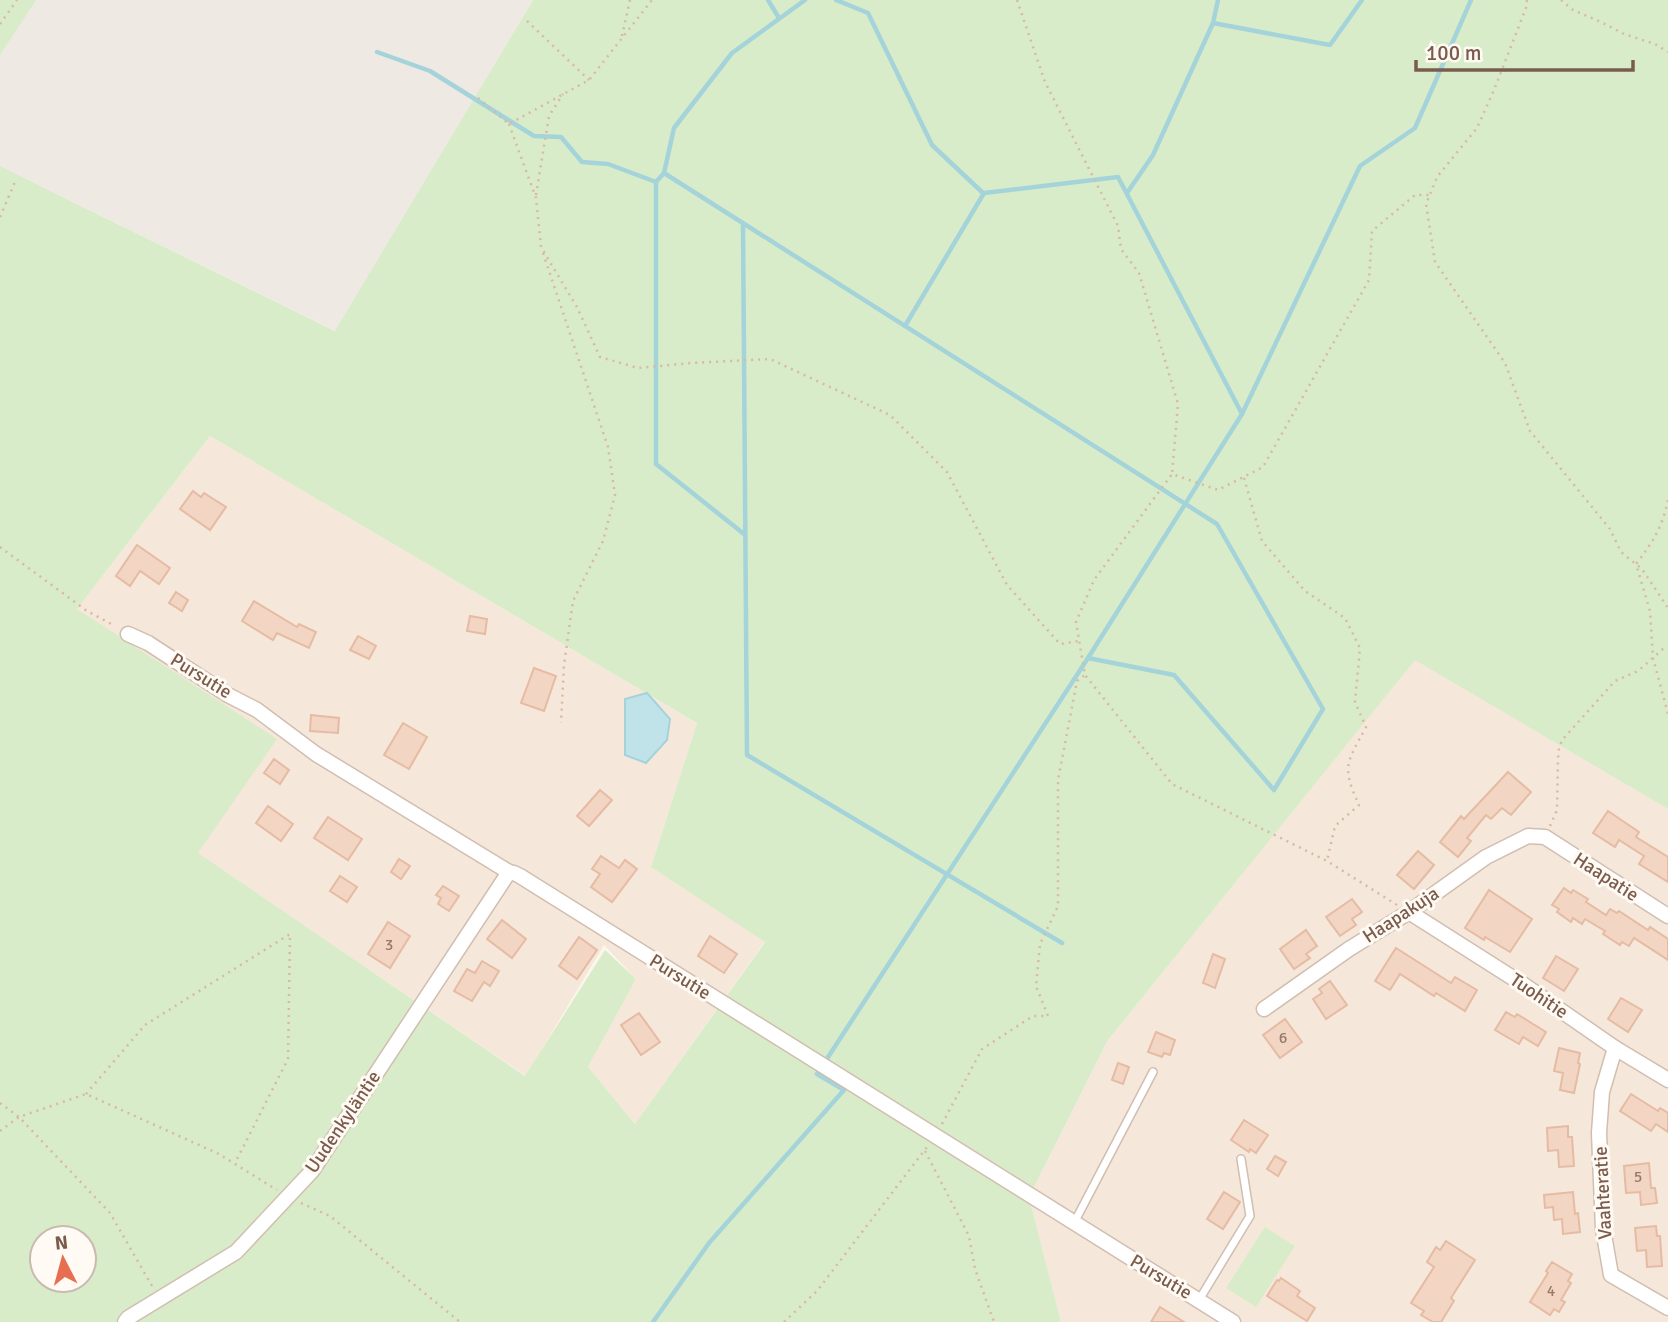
<svg xmlns="http://www.w3.org/2000/svg" width="1668" height="1322" font-family="Signika,sans-serif">
	<style>
		.residential { fill: #f5e8da }
		.industrial { fill: #efe9e4 }
		.green { fill: #d8ecc9; fill-rule: evenodd }
		.water { fill: #bfe3e8; stroke: #a5d3da; stroke-width: 2 }
		.lines { fill: none; stroke-linecap: round; stroke-linejoin: round }
		.stream { stroke: #a5d3da; stroke-width: 4.5 }
		.building { fill: #f3d5c3; stroke: #e6bba3; stroke-width: 2 }
		.lane-casing { stroke: #d1beb0; stroke-width: 10 }
		.street-casing { stroke: #d1beb0; stroke-width: 17 }
		.path { stroke: #d9b8a5; stroke-width: 2.5; stroke-dasharray: 2 5; stroke-linecap: butt }
		.lane { stroke: #fff; stroke-width: 7 }
		.street { stroke: #fff; stroke-width: 14 }
		.labels { text-anchor: middle; dominant-baseline: central; stroke-width: 6; stroke-linejoin: round; paint-order: stroke }
		.number-label { font-size: 16px; fill: #987a6a }
		.street-label { font-size: 19px; fill: #7a5c4d; stroke: #fffaf3 }
	</style>
	<rect width="100%" height="100%" fill="#fdf6ec"/>
	<g class="residential">
		<path d="M210,436l487,287 -46,144 114,74 -130,183 -47,-57 48,-88 -32,-34 -78,131 -329,-223 -120,-244z"/>
		<path d="M1415,659l253,150v513h-607l-32,-125 79,-157z"/>
	</g>
	<path class="industrial" d="M0,0h533l-197,331 -336,-165z"/>
	<g class="green">
		<path d="M0,0h36l-36,55z"/>
		<path d="M533,0h1135v809l-253,-149 -307,380 -79,157 32,125h-1061v-1156l335,165zM210,436l487,287 -46,144 114,75 -130,182 -47,-57 48,-88 -31,-29 -80,126 -327,-223 79,-114 -200,-130zM42,1238h42v42h-42z"/>
		<path d="M1265,1227l30,19 -39,61 -30,-19z"/>
	</g>
	<path class="water" d="M647,693l23,26 -3,21 -21,23 -21,-8v-56z"/>
	<g class="lines">
		<g class="stream">
			<path d="M768,0l11,18"/>
			<path d="M836,0l32,13 64,132 51,48"/>
			<path d="M1213,23l117,22 32,-45"/>
			<path d="M377,52l53,19 104,65 27,1 21,25 26,2 48,18"/>
			<path d="M1127,193l26,-38 60,-132 5,-23"/>
			<path d="M743,224l4,531 315,188"/>
			<path d="M905,326l79,-133 134,-16 124,237"/>
			<path d="M744,534l-88,-70v-282l8,-9 10,-45 58,-75 73,-53"/>
			<path d="M1088,658l154,-244 118,-248 55,-38 56,-128"/>
			<path d="M653,1322l56,-79 135,-153 -27,-16 271,-416 86,17 100,115 49,-81 -106,-185 -553,-351"/>
		</g>
	</g>
	<g class="building">
		<path d="M193,491l8,6 3,-4 22,14 -16,23 -30,-21z"/>
		<path d="M137,545l33,23 -11,16 -19,-13 -10,15 -14,-10z"/>
		<path d="M176,592l12,8 -6,11 -13,-8z"/>
		<path d="M254,601l43,26 2,-3 17,8 -7,16 -32,-15 -4,7 -31,-19z"/>
		<path d="M470,616l17,3 -2,15 -18,-3z"/>
		<path d="M358,636l18,10 -7,13 -19,-9z"/>
		<path d="M534,668l22,8 -12,35 -23,-8z"/>
		<path d="M311,715l28,3 -1,15 -28,-2z"/>
		<path d="M403,723l24,14 -18,32 -25,-14z"/>
		<path d="M274,759l15,11 -9,14 -16,-11z"/>
		<path d="M1508,772l23,20 -20,23 -9,-7 -11,11 -5,-4 -19,23 4,3 -13,16 -18,-15 21,-26 3,3z"/>
		<path d="M600,790l12,10 -23,26 -12,-10z"/>
		<path d="M268,806l25,18 -12,17 -25,-18z"/>
		<path d="M1608,811l31,21 -3,5 32,20v25l-29,-18 5,-8 -25,-16 -4,7 -22,-14z"/>
		<path d="M328,817l34,22 -14,21 -34,-22z"/>
		<path d="M1418,851l16,14 -20,24 -17,-14z"/>
		<path d="M601,856l18,12 6,-8 12,9 -25,33 -21,-15 9,-13 -8,-5z"/>
		<path d="M399,859l11,7 -9,13 -10,-7z"/>
		<path d="M340,876l17,11 -10,15 -17,-11z"/>
		<path d="M443,886l16,10 -10,15 -11,-7 3,-6 -5,-3z"/>
		<path d="M1564,888l7,5 2,-3 15,9 -2,3 20,13 4,-6 7,4 2,-2 29,19 2,-3 18,12v21l-34,-22 -5,8 -7,-4 -2,3 -17,-11 2,-3 -20,-12 -3,5 -9,-6 -2,4 -14,-10 2,-3 -7,-4z"/>
		<path d="M1489,890l43,29 -22,33 -25,-15 -1,3 -19,-12z"/>
		<path d="M1352,899l10,13 -10,7 4,6 -16,11 -14,-19z"/>
		<path d="M502,920l24,19 -14,19 -25,-19z"/>
		<path d="M388,922l22,14 -20,32 -22,-14z"/>
		<path d="M1306,930l11,16 -11,8 4,4 -16,11 -14,-20z"/>
		<path d="M710,936l27,18 -13,19 -26,-17z"/>
		<path d="M579,937l18,13 -20,29 -18,-13z"/>
		<path d="M1396,948l55,35 4,-6 22,13 -12,21 -29,-18 -2,3 -34,-22 -10,16 -15,-9z"/>
		<path d="M1213,954l12,5 -10,29 -12,-5z"/>
		<path d="M1556,956l22,13 -14,22 -21,-13z"/>
		<path d="M482,961l17,10 -9,15 -6,-4 -12,19 -18,-10 13,-22 8,4z"/>
		<path d="M1330,981l17,24 -21,14 -13,-20 9,-6 -3,-4z"/>
		<path d="M1621,998l21,12 -14,22 -20,-13z"/>
		<path d="M1506,1012l9,5 2,-3 29,18 -8,14 -15,-9 -4,7 -24,-14z"/>
		<path d="M639,1013l21,29 -19,13 -20,-30z"/>
		<path d="M1285,1019l17,23 -22,16 -17,-23z"/>
		<path d="M1156,1032l19,8 -5,15 -6,-2 -2,4 -14,-5z"/>
		<path d="M1559,1048l21,5 -2,10 2,1 -6,29 -14,-3 3,-17 -9,-2z"/>
		<path d="M1118,1063l11,4 -6,17 -11,-4z"/>
		<path d="M1631,1094l27,17 2,-3 8,5v19l-12,-8 -5,7 -31,-20z"/>
		<path d="M1244,1120l24,15 -12,18 -6,-4 -1,3 -18,-12z"/>
		<path d="M1568,1126v11h4l2,29 -15,1 -1,-17 -10,1 -1,-23z"/>
		<path d="M1275,1156l11,6 -8,14 -11,-7z"/>
		<path d="M1649,1163l2,25h4l2,15 -16,2 -1,-13 -14,1 -2,-27z"/>
		<path d="M1224,1192l16,10 -17,27 -16,-10z"/>
		<path d="M1573,1192l2,22 3,-1 2,19 -17,2 -1,-15 -8,1 -1,-13 -8,1 -1,-13z"/>
		<path d="M1656,1226l1,10h3l2,30 -15,1 -1,-17 -9,1 -2,-23z"/>
		<path d="M1446,1241l29,19 -24,38 3,3 -13,21h-8l-12,-7 3,-4 -13,-8 23,-36 -7,-5 9,-15 4,3z"/>
		<path d="M1552,1262l20,12 -4,7 3,2 -10,17 4,2 -6,10 -5,-3 -4,6 -20,-13 18,-29 -2,-2z"/>
		<path d="M1281,1278l19,13 -3,5 18,12 -8,13 -40,-25 10,-16 2,1z"/>
		<path d="M1160,1307l24,15h-33z"/>
	</g>
	<g class="lines">
		<g class="lane-casing">
			<g id="lane">
				<path d="M1074,1223l79,-151"/>
				<path d="M1199,1300l51,-84 -9,-57"/>
			</g>
		</g>
		<g class="street-casing">
			<g id="street">
				<path d="M128,634l20,9 80,52 29,15 59,44 193,118 5,1 6,3 713,446"/>
				<path d="M1409,912l115,73 91,63 53,32"/>
				<path d="M1264,1009l85,-60 60,-37 77,-55 42,-21 17,1 123,79"/>
				<path d="M1615,1048l-13,44 -3,41 4,96 8,46 57,33"/>
				<path d="M125,1322l3,-4 108,-66 76,-81 197,-299"/>
			</g>
		</g>
		<g class="path">
			<path d="M1017,0l28,82 73,144 3,23 18,24 39,131 -6,70"/>
			<path d="M1527,0l-1,8 -32,82 -17,38 -40,49 -11,27 9,58 70,101 25,68 80,98 11,23 21,17 26,39"/>
			<path d="M1561,0l12,10 28,12 23,12 31,10 13,8"/>
			<path d="M527,21l62,59"/>
			<path d="M0,24l17,-24"/>
			<path d="M622,36l8,-36"/>
			<path d="M478,98l31,26 80,-44 63,-80"/>
			<path d="M509,124l27,74 5,49 36,60 23,50 38,11 53,-5 79,-4 120,56 57,57 60,113 53,59 19,-3"/>
			<path d="M536,195l13,-79 14,-22"/>
			<path d="M0,217l15,-35"/>
			<path d="M543,253l65,194 7,48 -12,46 -30,60 -9,64 -3,58"/>
			<path d="M1244,478l18,63 43,50 40,27 15,30 -5,54 11,25c-19,36 -25,39 -7,78l-24,21 -8,35"/>
			<path d="M1668,500c-6,28 -15,42 -32,64l14,47 3,47 15,56"/>
			<path d="M0,547l87,64 28,15"/>
			<path d="M1550,826l7,-16 1,-51 1,-12 4,-8 52,-58 23,-10 25,-22 5,-2"/>
			<path d="M1397,905l-70,-44 -155,-77 -87,-109 -9,-53 18,-42 78,-106 46,16 45,-23 106,-187 3,-49 43,-36h15"/>
			<path d="M86,1094l59,-69 145,-91 -2,125 -53,104"/>
			<path d="M0,1103l19,14 67,-23 133,60 58,36"/>
			<path d="M942,1124l40,-75 51,-33h15l-12,-30 4,-42 18,-38v-126l19,-99 8,-6"/>
			<path d="M0,1131l19,-14 91,96 42,73"/>
			<path d="M925,1151l44,85 6,33 19,53"/>
			<path d="M301,1203l29,13 130,106"/>
			<path d="M784,1322l33,-31 110,-144"/>
		</g>
		<use href="#lane" class="lane"/>
		<use href="#street" class="street"/>
	</g>
	<g class="labels">
		<g class="number-label">
			<text x="389" y="945">3</text>
			<text x="1283" y="1038">6</text>
			<text x="1638" y="1177">5</text>
			<text x="1551" y="1291">4</text>
		</g>
		<g class="street-label">
			<text transform="translate(201 676) rotate(32)">Pursutie</text>
			<text transform="translate(1606 877) rotate(33)">Haapatie</text>
			<text transform="translate(1401 915) rotate(-33)">Haapakuja</text>
			<text transform="translate(680 977) rotate(32)">Pursutie</text>
			<text transform="translate(1539 996) rotate(34)">Tuohitie</text>
			<text transform="translate(343 1122) rotate(-56)">Uudenkyläntie</text>
			<text transform="translate(1603 1193) rotate(-93)">Vaahteratie</text>
			<text transform="translate(1161 1277) rotate(31)">Pursutie</text>
		</g>
	</g>
	<g transform="translate(63 1259) rotate(354)"><circle r="33" fill="#fffaf3" stroke="#cabbb1" stroke-width="2"/>
	<path d="M0-5L12 26L0 18L-12 26Z" fill="#e76f51"/>
	<text y="-10" font-size="19" font-weight="bold" text-anchor="middle" fill="#7a5c4d">N</text>
	</g>
	<path d="M1416 60v10h217v-10" fill="none" stroke="#7a5c4d" stroke-width="3.5"/>
	<text x="1426" y="60" font-size="21" fill="#7a5c4d" stroke="#fffaf3" stroke-width="5" paint-order="stroke">100 m</text>
</svg>
